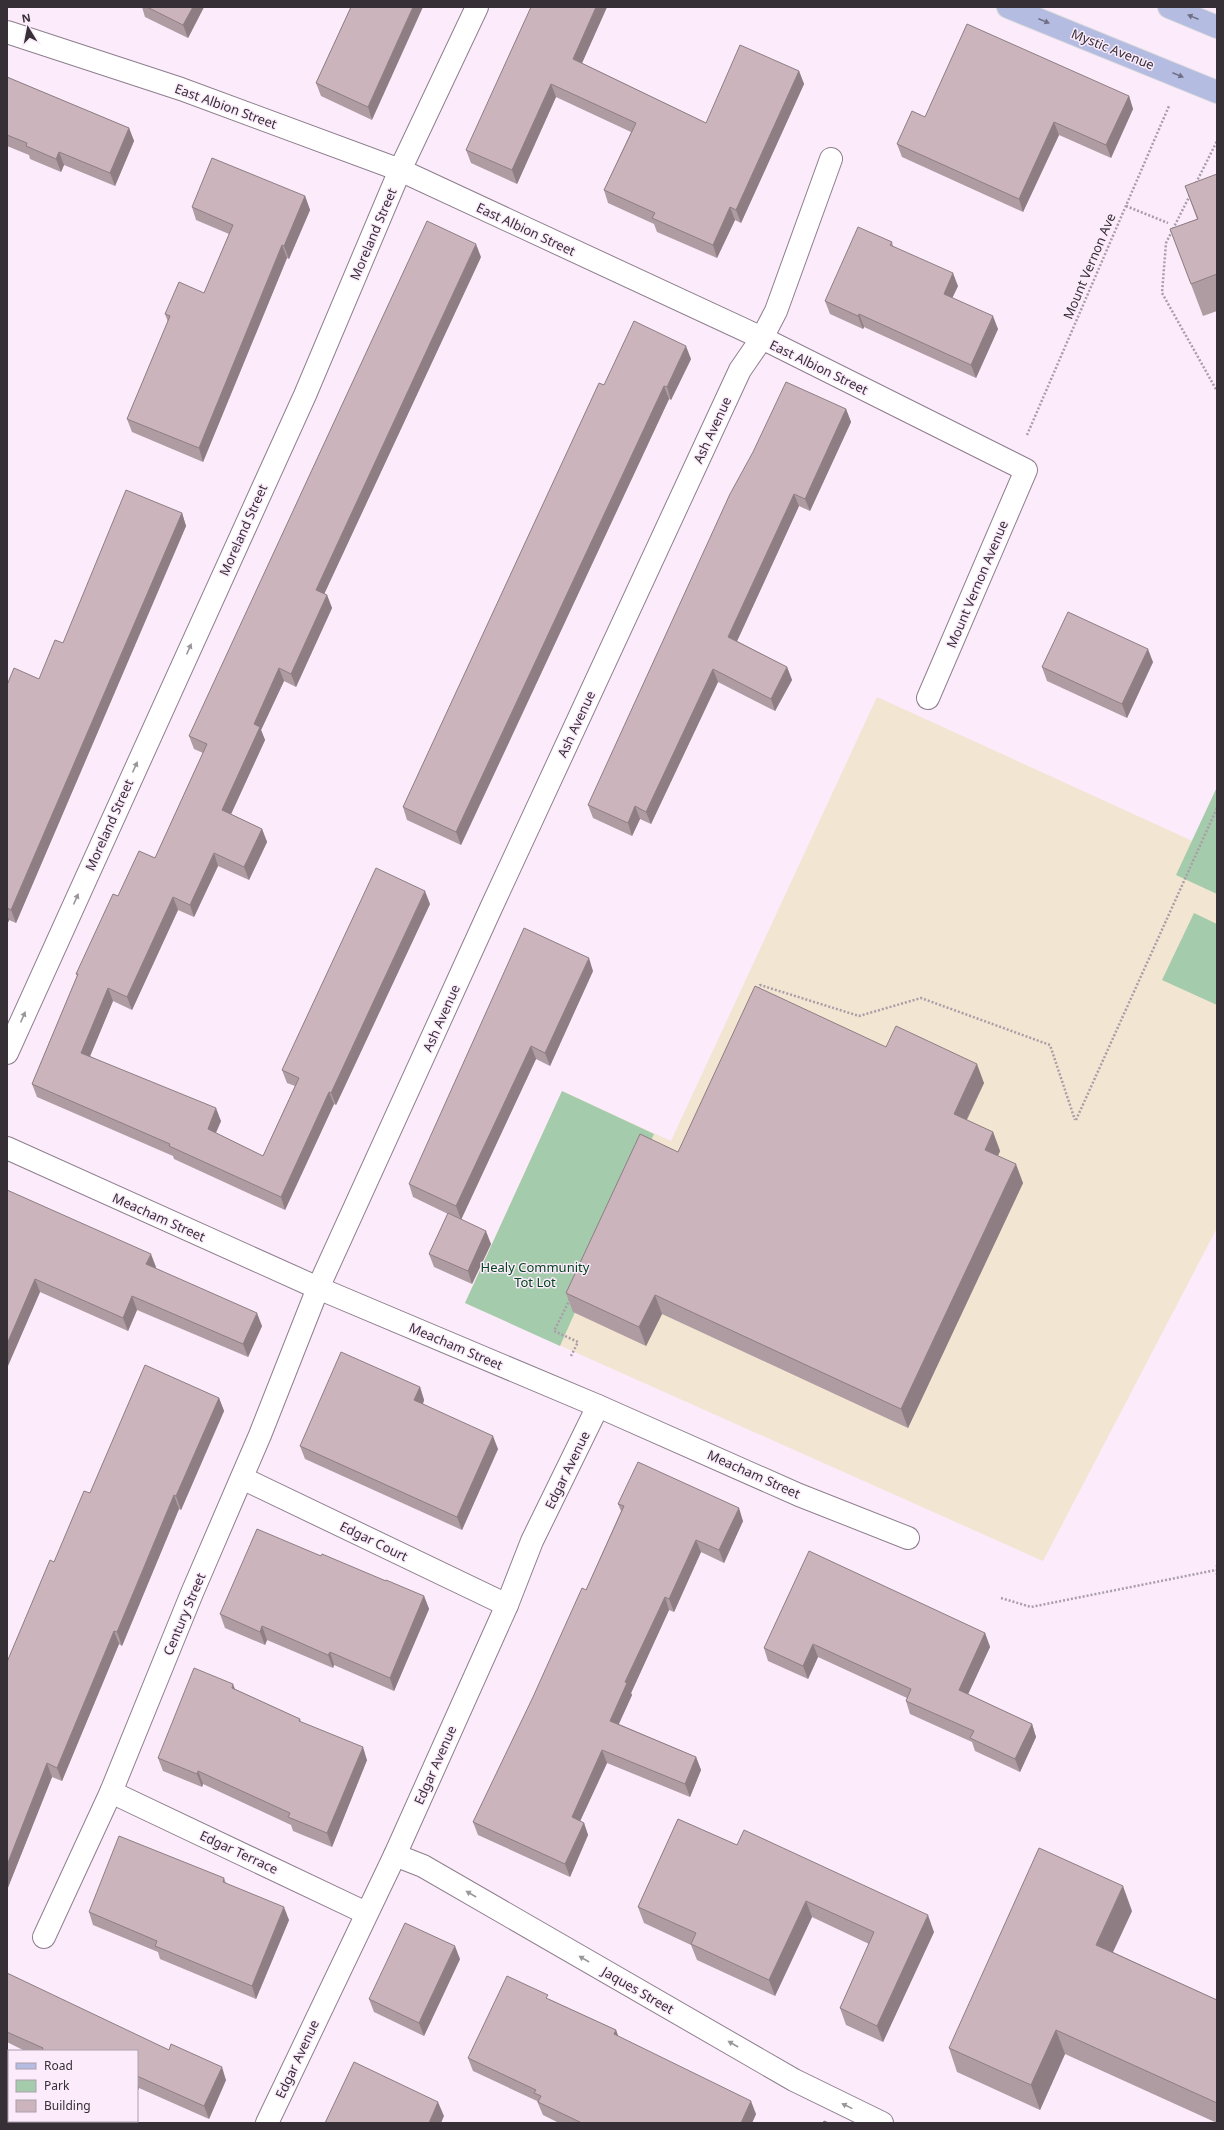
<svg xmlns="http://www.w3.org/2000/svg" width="1224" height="2130" font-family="'Noto Sans',sans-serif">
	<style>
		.education { fill: #f2e5d1 }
		.green { fill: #a4cbab }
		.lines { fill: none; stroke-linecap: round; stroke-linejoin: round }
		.minor-casing { stroke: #8e7f8e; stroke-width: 24 }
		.major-casing { stroke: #dbdadb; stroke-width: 24 }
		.path { stroke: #a99da9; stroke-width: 2.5; stroke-dasharray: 2 2; stroke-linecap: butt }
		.minor { stroke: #fff; stroke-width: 22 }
		.major { stroke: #b5bce2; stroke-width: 22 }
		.wall { fill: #af9ba2 }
		.shaded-wall { fill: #8e7e84 }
		.building { fill: #cbb4bc; stroke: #8e7e84 }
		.oneway { fill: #6f6e83 }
		.oneway2 { fill: #9a979a }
		.labels { text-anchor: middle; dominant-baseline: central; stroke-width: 3; stroke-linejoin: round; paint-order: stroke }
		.street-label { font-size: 13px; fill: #362f36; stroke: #fbebfb }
		.park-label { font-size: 13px; fill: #02451d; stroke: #fbebfb }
	</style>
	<rect width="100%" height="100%" fill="#fbebfb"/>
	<path class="education" d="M877,697l322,147 18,-39v423l-174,333 -578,-258 97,-212 109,50z"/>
	<g class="green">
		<path d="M1217,787v107l-41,-19z"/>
		<path d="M1194,913l23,11v81l-55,-25z"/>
		<path d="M562,1091l92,43 -94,212 -95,-43z"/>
	</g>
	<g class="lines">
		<g class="minor-casing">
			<g id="minor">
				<path d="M7,32l174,57 219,81 362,168 264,132 -98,228"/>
				<path d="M7,1053l298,-658 95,-225 77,-163"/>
				<path d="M7,1148l311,140 280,118 201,89 109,43"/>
				<path d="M242,1478l265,127"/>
				<path d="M111,1792l255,121"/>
				<path d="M395,1855l28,11 371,214 88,43"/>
				<path d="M44,1937l67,-145 81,-199 68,-158 58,-147 173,-380 249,-538 22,-32 14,-27 55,-152"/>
				<path d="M267,2123l128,-268 112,-250 25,-64 66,-135"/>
			</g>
		</g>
		<g class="major-casing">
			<g id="major">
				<path d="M1008,7l209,85"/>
				<path d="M1169,7l48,20"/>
			</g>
		</g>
		<g class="path">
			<path d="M1196,183l21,-42"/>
			<path d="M1190,195l-24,48 -4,50 55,98"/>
			<path d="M1126,206l42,17"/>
			<path d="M1027,435l142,-329"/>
			<path d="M758,989l2,-4 99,31 62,-18 129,47 25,75"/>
			<path d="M1076,1120l141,-312"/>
			<path d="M570,1299l-16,32 24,11 -7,14"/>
			<path d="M1217,1565v12"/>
			<path d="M1001,1598l30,9 185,-37"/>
		</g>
		<use href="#minor" class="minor"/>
		<use href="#major" class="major"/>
	</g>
	<g class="wall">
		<path d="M142,7h62l-16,31 -43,-21z"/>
		<path d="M351,7l21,113 -51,-24 -5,-13z"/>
		<path d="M607,7l-25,56 124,60 93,-52 5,13 -63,139 -6,-3 -18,38 -60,-26 -3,-8 -46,-21 -4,-13 27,-58 -75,-35 -39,87 -46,-21 -5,-13z"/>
		<path d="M7,77l122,51 5,13 -19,45 -51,-21 -3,7 -31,-13 -1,-4 -22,-9z"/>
		<path d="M1129,96l4,13 -22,49 -52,-23 -36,77 -121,-55 -5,-13 28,-27z"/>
		<path d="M1217,174v137l-14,5 -33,-87 27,-10 -12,-33z"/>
		<path d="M305,196l5,14 -21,49 -2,-1 -84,204 -71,-30 -5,-13 41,-97 -3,-8 39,-21 25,-59 -33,-14 -4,-13z"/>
		<path d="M892,242l1,4 65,40 -6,12 46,31 -22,49 -112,-51 -1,2 -33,-15 -5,-13z"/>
		<path d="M481,257l-157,337 3,1 5,13 -36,79 -12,-6 -23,49 4,10 -34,74 31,15 5,13 -18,38 -31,-14 -24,51 -16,-7 -46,100 -19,-9 -23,55 131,65 -5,12 47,23 32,-70 -8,-3 -5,-13 148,-166 -94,201 -2,-1 -49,106 -111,-51 -1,-3 -136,-59 -5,-13 45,-108 -1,-2 42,-78 37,-38 48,-105 -9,-4 -5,-13z"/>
		<path d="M691,359l-20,41 -2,-1 -208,446 -54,-25 -4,-13 201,-422z"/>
		<path d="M846,409l5,13 -41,89 -11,-5 -62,135 50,26 5,13 -17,31 -57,-29 -67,142 -11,-5 -8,17 -39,-18 -5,-13z"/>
		<path d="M182,513l4,13 -170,397 -7,-3 -2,5v-240l32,-6 24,-36z"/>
		<path d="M1153,662l-26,56 -80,-37 -5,-14z"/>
		<path d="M593,971l-43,95 -14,-7 -75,160 30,25 -19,40 -38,-17 -5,-13 19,-40 -35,-17 -4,-13z"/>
		<path d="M886,1047l98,36 -17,37 26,12 7,19 -2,5 25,27 -115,245 -246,-114 -16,32 -73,-34 -7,-19 112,-141z"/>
		<path d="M7,1190l149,77 -1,1 107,58 -14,31 -111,-47 -9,21 -88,-39 -33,76z"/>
		<path d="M420,1387l4,13 -1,4 75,45 -36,81 -157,-71 -5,-13z"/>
		<path d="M219,1398l5,13 -43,99 -2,-1 -57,137 -3,-2 -57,137 -10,-4 -45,113 47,-328 36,-69z"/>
		<path d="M618,1504l125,17 -19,42 -23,-11 -27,60 -5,-2 -38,83 1,2 -13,29 77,33 5,13 -11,27 -83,-34 -27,58 4,2 4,12 -18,42 -92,-42 -5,-13 113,-232 35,-79z"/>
		<path d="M321,1556l103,40 5,13 -35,82 -60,-26 -1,3 -66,-28 -2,5 -40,-17 -5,-14z"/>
		<path d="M985,1633l5,14 -22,47 64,30 4,13 -16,35 -45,-21 -3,-9 -62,-28 -4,-13 1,-3 -89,-41 -10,22 -40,-18 -4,-13z"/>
		<path d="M235,1689l65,30 1,3 66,38 -35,87 -39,-16 -2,-6 -88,-41 -1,3 -39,-16 -5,-13z"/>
		<path d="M678,1819l256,113 -51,110 -37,-17 -6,-17 29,-64 -57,-27 -37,79 -78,-36 -6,-15 -47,-22 -6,-16z"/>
		<path d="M224,1878l2,5 63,37 -33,79 -96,-40 -2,-7 -65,-27 -4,-13z"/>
		<path d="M1132,1911l-19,41 104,48v123l-152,-69 -25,56 -83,-38 -8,-24z"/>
		<path d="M460,1959l-36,77 -50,-24 -5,-13z"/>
		<path d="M7,1973l219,107 -17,39 -70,-31 -2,4v-41h-112l-18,-9z"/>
		<path d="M549,1999l67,31 2,7 138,77 -4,9h-193l-16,-8 -6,-14 -64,-30 -5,-13z"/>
	</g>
	<g class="shaded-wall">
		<path d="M193,7h11l-16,31 -5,-13z"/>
		<path d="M413,7h10l-51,113 -4,-13z"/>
		<path d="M596,7h11l-29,65 -5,-13z"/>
		<path d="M799,71l5,13 -63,139 -5,-13z"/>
		<path d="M551,84l5,13 -39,87 -5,-14z"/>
		<path d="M1129,96l4,13 -22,49 -5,-13z"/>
		<path d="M1054,122l5,13 -36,77 -4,-13z"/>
		<path d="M129,128l5,13 -19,45 -5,-13z"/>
		<path d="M59,152l5,13 -3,7 -5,-13z"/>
		<path d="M305,196l5,14 -21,49 -5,-13z"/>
		<path d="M730,207l5,13 -18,38 -4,-13z"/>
		<path d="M476,244l5,13 -161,346 -4,-13z"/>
		<path d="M282,245l5,13 -84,204 -4,-14z"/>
		<path d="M953,273l5,13 -10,21 -4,-13z"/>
		<path d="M859,314l5,13 -1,2 -5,-13z"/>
		<path d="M993,316l5,13 -22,49 -5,-13z"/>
		<path d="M686,346l5,13 -20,41 -4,-13z"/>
		<path d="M664,386l5,13 -208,446 -5,-13z"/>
		<path d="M846,409l5,13 -41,89 -5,-12z"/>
		<path d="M794,494l5,12 -66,144 -5,-13z"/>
		<path d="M182,513l4,13 -170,397 -5,-13z"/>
		<path d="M327,595l5,13 -36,79 -5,-13z"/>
		<path d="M1148,649l5,13 -26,56 -5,-14z"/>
		<path d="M787,667l5,13 -17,31 -4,-12z"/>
		<path d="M279,668l5,13 -23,49 4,10 -38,83 -5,-13 32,-86z"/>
		<path d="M713,669l5,13 -67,142 -5,-12z"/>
		<path d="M635,806l5,13 -8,17 -4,-13z"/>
		<path d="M262,829l5,13 -18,38 -5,-13z"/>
		<path d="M214,853l4,13 -24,51 -4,-12z"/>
		<path d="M425,891l5,13 -94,201 -5,-12z"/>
		<path d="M173,897l5,13 -46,100 -5,-13z"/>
		<path d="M7,915l2,5 -2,5z"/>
		<path d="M589,958l4,13 -43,95 -5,-13z"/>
		<path d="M108,988l5,13 -27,65 -5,-13z"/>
		<path d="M531,1046l5,13 -75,161 -5,-14z"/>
		<path d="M977,1064l7,19 -24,50 -6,-19z"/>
		<path d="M329,1092l5,12 -49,106 -4,-13z"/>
		<path d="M216,1108l5,13 -9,20 -4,-12z"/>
		<path d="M993,1132l7,19 -8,18 -7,-19z"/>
		<path d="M1016,1164l7,19 -115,245 -7,-19z"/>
		<path d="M486,1231l5,13 -19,40 -4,-13z"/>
		<path d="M151,1254l5,13 -5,10 -5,-13z"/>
		<path d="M35,1279l5,13 -33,76v-24z"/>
		<path d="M655,1295l7,19 -16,32 -7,-19z"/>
		<path d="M132,1296l5,14 -9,21 -5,-13z"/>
		<path d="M257,1313l5,13 -14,31 -5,-13z"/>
		<path d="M420,1387l4,13 -5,14 -5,-14z"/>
		<path d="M219,1398l5,13 -43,99 -5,-14z"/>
		<path d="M493,1436l5,13 -36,81 -5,-13z"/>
		<path d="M174,1495l5,14 -57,137 -5,-14z"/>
		<path d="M739,1508l4,13 -19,42 -5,-13z"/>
		<path d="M696,1540l5,12 -27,60 -5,-13z"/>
		<path d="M424,1596l5,13 -35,82 -4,-13z"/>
		<path d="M665,1597l4,13 -38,83 1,2 -18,39 -4,-13 15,-39z"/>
		<path d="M262,1626l5,14 -2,5 -5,-13z"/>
		<path d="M114,1631l5,13 -57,137 -5,-13z"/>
		<path d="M985,1633l5,14 -26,56 -5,-13z"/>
		<path d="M813,1644l5,13 -10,22 -5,-13z"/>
		<path d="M330,1652l4,13 -1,3 -5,-13z"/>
		<path d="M233,1684l5,13 -6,-9z"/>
		<path d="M1032,1724l4,13 -16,35 -5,-13z"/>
		<path d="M363,1747l4,13 -35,87 -5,-14z"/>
		<path d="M602,1750l5,13 -31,67 -4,-13z"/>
		<path d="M696,1757l5,13 -11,27 -5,-13z"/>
		<path d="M47,1763l5,14 -45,113v-25z"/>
		<path d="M198,1771l5,13 -1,3 -5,-13z"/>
		<path d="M584,1823l4,12 -18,42 -5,-13z"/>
		<path d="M1123,1886l9,25 -27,58 -9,-24z"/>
		<path d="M806,1901l6,16 -37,79 -6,-16z"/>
		<path d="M284,1907l5,13 -33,79 -4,-13z"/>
		<path d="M928,1915l6,17 -51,110 -6,-16z"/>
		<path d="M455,1946l5,13 -36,77 -5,-13z"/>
		<path d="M616,2030l5,13 -7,-9z"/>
		<path d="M1056,2030l9,24 -25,56 -9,-25z"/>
		<path d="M222,2067l4,13 -17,39 -5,-13z"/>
		<path d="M137,2083l2,5 -2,4z"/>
		<path d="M751,2101l5,13 -4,9h-11z"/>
		<path d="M438,2102l6,14 -3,7h-12z"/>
	</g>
	<g class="building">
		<path d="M147,7h46l-10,18z"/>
		<path d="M351,7h62l-45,100 -52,-24z"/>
		<path d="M531,7h65l-23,52 133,64 34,-78 59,26 -63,139 -6,-3 -17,38 -61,-27 3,-5 -51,-23 32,-67 -85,-39 -39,86 -46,-20z"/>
		<path d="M967,24l162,72 -23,49 -52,-23 -35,77 -122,-55 15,-33 13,6z"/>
		<path d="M7,77l122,51 -19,45 -51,-21 -3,7 -30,-13 1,-3 -20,-8z"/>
		<path d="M212,158l93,38 -21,50 -2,-1 -83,203 -72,-29 43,-103 -5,-2 14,-32 25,11 29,-68 -41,-18z"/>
		<path d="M1217,174v100l-26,10 -21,-55 28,-10 -13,-33z"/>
		<path d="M427,221l49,23 -160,346 11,5 -36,79 -12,-6 -25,56 6,3 -38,83 40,19 -18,38 -30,-14 -24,52 -17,-8 -46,100 -19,-9 -27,65 135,55 -8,21 55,27 36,-78 -17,-8 94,-202 49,23 -94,202 -2,-1 -48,105 -112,-51 1,-2 -138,-60 46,-110h-2l37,-80 5,2 21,-45 16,7 52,-114 -18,-8z"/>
		<path d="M858,227l34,15 -2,3 63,28 -9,21 49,22 -22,49 -112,-51 -1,2 -33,-15z"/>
		<path d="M634,321l52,25 -19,41 -3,-1 -208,446 -53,-25 196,-424 5,2z"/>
		<path d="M786,382l60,27 -41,90 -11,-5 -66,143 59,30 -16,32 -58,-30 -67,143 -11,-6 -7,17 -40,-18 142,-311 23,-42z"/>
		<path d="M126,490l56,23 -171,397 -4,-2v-223l7,-17 25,11 16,-39 8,3z"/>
		<path d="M1068,612l80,37 -26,55 -80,-37z"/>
		<path d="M524,928l65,30 -44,95 -14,-7 -75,160 -47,-22z"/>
		<path d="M755,986l131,61 10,-21 81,38 -23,50 39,18 -8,18 31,14 -115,245 -246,-114 -16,32 -73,-34 74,-159 38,18z"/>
		<path d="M7,1190l144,64 -5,10 111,49 -14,31 -111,-48 -9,22 -88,-39 -28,65z"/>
		<path d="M448,1213l38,18 -18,40 -39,-17z"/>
		<path d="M341,1352l79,35 -6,13 79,36 -36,81 -157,-71z"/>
		<path d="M145,1365l74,33 -43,98 -2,-1 -57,137 -3,-1 -57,137 -10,-5 -40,102v-203l43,-102 4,2 30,-71 6,2z"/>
		<path d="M638,1462l101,46 -20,42 -23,-10 -27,59 -4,-2 -40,85 2,1 -17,38 86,36 -11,27 -83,-34 -30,67 12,6 -19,41 -92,-42 60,-125 49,-109 4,2 38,-84 -6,-2z"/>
		<path d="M257,1529l64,27 1,-2 64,27v-1l38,16 -34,82 -60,-26 -2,3 -66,-29 -2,6 -40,-18z"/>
		<path d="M809,1551l176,82 -26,57 73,34 -17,35 -45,-21 4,-7 -68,-30 5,-12 -98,-45 -10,22 -39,-18z"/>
		<path d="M194,1668l39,16 -1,4 68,31 -1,2 64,26 -36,86 -39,-16 2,-4 -92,-42 -1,3 -39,-16z"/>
		<path d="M678,1819l59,26 7,-15 184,85 -51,111 -37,-18 34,-76 -68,-31 -37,79 -78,-36 5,-11 -58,-26z"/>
		<path d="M119,1836l105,42 -1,4 61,25 -32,79 -97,-40 2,-5 -68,-29z"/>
		<path d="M1039,1848l84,38 -27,59 121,55v103l-161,-73 -25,55 -82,-37z"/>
		<path d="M405,1923l50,23 -36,77 -50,-24z"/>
		<path d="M7,1973l162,77 2,-6 51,23 -18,39 -67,-30v-25h-95l1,-3 -36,-16z"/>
		<path d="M507,1976l41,19 -2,3 70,32 -2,4 137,67 -10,22h-159l-44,-21 3,-6 -7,-3 2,-3 -68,-32z"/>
		<path d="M354,2062l84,40 -9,21h-104z"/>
		<path d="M7,2108l2,1v12h21l3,2h-26z"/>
		<path d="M824,2121l5,2h-6z"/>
	</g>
	<defs><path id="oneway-solid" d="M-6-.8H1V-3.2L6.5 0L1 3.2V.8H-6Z"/></defs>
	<g class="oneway">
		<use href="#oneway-solid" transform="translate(1193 17) rotate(-158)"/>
		<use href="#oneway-solid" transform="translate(1044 21) rotate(22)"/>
		<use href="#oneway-solid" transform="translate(1178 75) rotate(22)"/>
	</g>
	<g class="oneway2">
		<use href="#oneway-solid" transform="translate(189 649) rotate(-66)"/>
		<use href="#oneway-solid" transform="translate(135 767) rotate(-66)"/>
		<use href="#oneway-solid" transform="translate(76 899) rotate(-66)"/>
		<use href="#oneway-solid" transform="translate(23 1017) rotate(-66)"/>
		<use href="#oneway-solid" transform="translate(471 1894) rotate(-150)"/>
		<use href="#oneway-solid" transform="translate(584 1959) rotate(-150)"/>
		<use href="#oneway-solid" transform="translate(733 2044) rotate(-150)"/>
		<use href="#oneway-solid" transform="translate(847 2106) rotate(-154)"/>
	</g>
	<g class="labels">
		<g class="street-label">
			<text transform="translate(1113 49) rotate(22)">Mystic Avenue</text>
			<text transform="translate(226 106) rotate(20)">East Albion Street</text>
			<text transform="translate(526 229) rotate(25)">East Albion Street</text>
			<text transform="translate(373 234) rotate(-67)">Moreland Street</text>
			<text transform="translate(1089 266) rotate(-67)">Mount Vernon Ave</text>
			<text transform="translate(819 367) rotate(26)">East Albion Street</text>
			<text transform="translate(712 430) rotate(-65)">Ash Avenue</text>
			<text transform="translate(243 530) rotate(-66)">Moreland Street</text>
			<text transform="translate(977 584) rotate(-67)">Mount Vernon Avenue</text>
			<text transform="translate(576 724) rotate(-65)">Ash Avenue</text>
			<text transform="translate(109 825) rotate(-66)">Moreland Street</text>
			<text transform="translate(441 1018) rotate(-66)">Ash Avenue</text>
			<text transform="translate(159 1217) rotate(24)">Meacham Street</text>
			<text transform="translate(456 1346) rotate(23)">Meacham Street</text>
			<text transform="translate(567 1470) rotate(-64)">Edgar Avenue</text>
			<text transform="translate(754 1474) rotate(24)">Meacham Street</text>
			<text transform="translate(374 1541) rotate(26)">Edgar Court</text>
			<text transform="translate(184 1614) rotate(-67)">Century Street</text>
			<text transform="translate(435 1765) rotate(-66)">Edgar Avenue</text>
			<text transform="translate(239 1852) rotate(25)">Edgar Terrace</text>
			<text transform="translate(638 1990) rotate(30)">Jaques Street</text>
			<text transform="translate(297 2059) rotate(-65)">Edgar Avenue</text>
		</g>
		<g class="park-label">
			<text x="535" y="1267">Healy Community<tspan x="535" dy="15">Tot Lot</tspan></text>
		</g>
	</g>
	<rect width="1224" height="2130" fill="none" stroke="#362f36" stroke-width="16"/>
	<rect x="8" y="2050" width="130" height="72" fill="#fbebfb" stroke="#aca0ac"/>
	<rect x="16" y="2063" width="20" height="6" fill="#b5bce2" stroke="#aca0ac"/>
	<text x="44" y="2070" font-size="12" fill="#362f36">Road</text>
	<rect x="16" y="2080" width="20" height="12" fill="#a4cbab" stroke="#aca0ac"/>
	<text x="44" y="2090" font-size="12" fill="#362f36">Park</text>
	<rect x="16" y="2100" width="20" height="12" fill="#cbb4bc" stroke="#aca0ac"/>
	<text x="44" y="2110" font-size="12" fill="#362f36">Building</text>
	<g transform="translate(28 28) rotate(350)" stroke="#fbebfb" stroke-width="3" paint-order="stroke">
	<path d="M0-3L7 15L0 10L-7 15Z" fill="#362f36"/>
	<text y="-6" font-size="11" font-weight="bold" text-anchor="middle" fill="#362f36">N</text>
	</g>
</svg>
